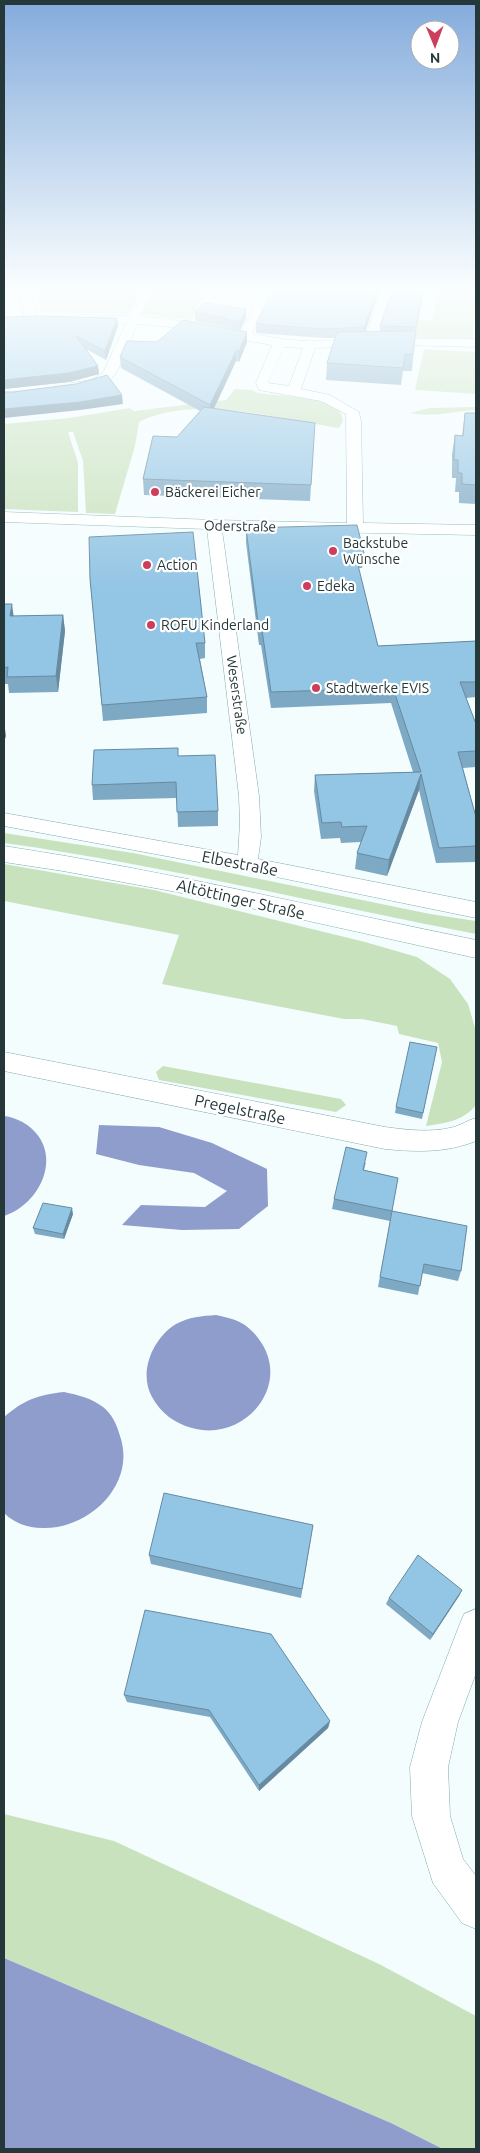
<svg xmlns="http://www.w3.org/2000/svg" width="480" height="2153" font-family="Ubuntu,sans-serif">
	<style>
		.green { fill: #c9e2be }
		.water { fill: #8e9dcb }
		.lines { fill: none; stroke-linecap: round; stroke-linejoin: round }
		.minor-casing { stroke: #7fabaf; stroke-width: 1 }
		.secondary-casing { stroke: #7fabaf; stroke-width: 1 }
		.minor { fill: #fff; fill-rule: evenodd }
		.secondary { fill: #fff; fill-rule: evenodd }
		.wall { fill: #7ea9c4 }
		.shaded-wall { fill: #678aa0 }
		.building { fill: #93c5e4; stroke: #678aa0 }
		.poi-dot { fill: #cd3e5d; stroke: #fff; stroke-width: 2 }
		.labels { text-anchor: middle; dominant-baseline: central; stroke-width: 4.5; stroke-linejoin: round; paint-order: stroke }
		.far-poi-label { font-size: 14px; fill: #253739; stroke: #fff; text-anchor: start }
		.far-street-label { font-size: 14px; fill: #253739; stroke: #fff }
		.street-label { font-size: 16px; fill: #253739; stroke: #fff }
	</style>
	<rect width="100%" height="100%" fill="#f4fdfe"/>
	<g class="green">
		<path d="M37,289h104l-13,25 -87,-2z"/>
		<path d="M154,289h51l-13,31 -52,-6z"/>
		<path d="M439,289h22l15,3 -3,47 -90,-2 5,-19 44,2z"/>
		<path d="M424,349l52,3v42l-61,-4z"/>
		<path d="M235,389l17,1 6,3c20,3 63,4 78,15 5,3 6,8 7,13l-4,7c-58,-9 -146,-34 -200,-6l-4,24 -20,68 -29,-1 -3,-52 -10,-29h-5l10,31v49l-74,-3v-85l65,-6 61,-10 4,3 92,-11z"/>
		<path d="M476,407v3c-21,1 -45,8 -66,3l19,-5z"/>
		<path d="M4,833l129,20 297,61 46,7v13c-157,-30 -313,-69 -472,-91z"/>
		<path d="M4,864l150,26 211,52 52,15 33,22 18,25 8,27v74c-12,16 -31,18 -50,21l16,-64 -4,-19 -39,-9 -2,-8 -35,-7h-18l-182,-35 17,-49 -175,-34z"/>
		<path d="M163,1066l178,33 5,6 -10,7 -177,-32 -3,-8z"/>
		<path d="M4,1814l110,27 265,123 97,52v133h-33l-52,-26 -387,-165z"/>
	</g>
	<g class="water">
		<path d="M4,1116c10,1 20,6 27,12 32,28 9,76 -27,88z"/>
		<path d="M99,1125l60,2 53,16 55,26 1,37 -29,23 -57,1 -60,-5 19,-20 64,2 22,-16 -33,-18 -55,-8 -43,-11z"/>
		<path d="M216,1315c6,1 13,3 19,5 9,3 18,11 23,18 36,46 -13,105 -66,90 -18,-5 -31,-15 -40,-31 -14,-25 1,-59 24,-73 13,-7 26,-8 40,-9z"/>
		<path d="M64,1392c14,3 27,6 39,15 9,7 14,18 17,29 17,49 -32,94 -78,92 -14,0 -28,-5 -38,-15v-96c20,-17 33,-22 60,-25z"/>
		<path d="M4,1958l387,165 52,26h-439z"/>
	</g>
	<g class="lines">
		<g class="minor-casing">
			<g id="minor">
				<path d="M20,289h11l5,28 -2,2 -4,2 -6,-4z"/>
				<path d="M142,289h11l-13,28 24,1 77,14 22,-43h10l-21,45 37,6 21,1 55,-2 17,-50h11l-16,49 99,1v8l-76,-2 -85,3 -14,41 29,6 29,17 2,10 2,101 113,2v10l-254,-5 37,266 2,41 -3,22 218,43v16l-229,-47 -243,-45v-13l234,42 2,-32 -1,-27 -32,-267 -203,-7v-10l210,8 133,3 -1,-109 -25,-13 -62,-11 -3,-7 16,-38 -108,-19 -27,-2c-5,11 -17,47 -25,54 -9,9 -28,14 -41,11l-1,-3 1,-3 20,-3 12,-7 23,-50 -42,-2 -6,-4 2,-2 49,1zM284,347l19,1 -14,38 -21,-3z"/>
				<path d="M4,1052l381,75c22,3 47,6 69,0 7,-2 14,-7 22,-9v23c-30,12 -59,11 -91,8l-381,-78z"/>
				<path d="M476,1609v64l-18,49 -10,45 2,49 13,43 13,17v53l-14,-6 -29,-40 -21,-67 -2,-49 12,-45 37,-96 5,-12z"/>
			</g>
		</g>
		<g class="secondary-casing">
			<path id="secondary" d="M4,846c159,24 315,62 472,94v18l-294,-65 -119,-22 -59,-9z"/>
		</g>
		<use href="#minor" class="minor"/>
		<use href="#secondary" class="secondary"/>
	</g>
	<g class="wall">
		<path d="M273,288h107l-15,44h15v-6l13,-38h31l-9,48 -3,35h-9l-2,14 -75,-5 1,-17 8,-25h-10l-69,-5v-9z"/>
		<path d="M246,309v9l-6,12 -45,-9v-9z"/>
		<path d="M4,317l113,1 1,8 -12,34 -20,-11 12,17 1,8 -30,8 -65,7z"/>
		<path d="M157,342h90l-8,20 -3,-1 -22,48 100,29 -4,63 -166,-6 -1,-16 34,-42 23,-26 -79,-43 -1,-11z"/>
		<path d="M465,413h11v91l-17,-1v-11h-4l1,-14h-4v-24l3,-19 7,1z"/>
		<path d="M246,528l118,25 -2,15h-4l20,78 98,-5v56l-10,1 10,26v43l-13,1 13,49v45l-40,1 -17,-73 -32,86 -32,-7 2,-16 4,-11 -20,1 -1,-5 -19,1 -7,-48 1,-16 98,-3 -22,-69 -120,5 -10,-63h-2l-13,-102z"/>
		<path d="M90,579l115,64v15l-5,1 7,38v16l-104,8z"/>
		<path d="M4,604l10,12 49,-1 2,16 -7,61 -49,1 -1,-9h-4z"/>
		<path d="M178,756l40,55v15l-40,1 -1,-29 -84,2 -1,-15z"/>
		<path d="M437,1047l-15,72 -27,-6 1,-6z"/>
		<path d="M366,1162l-2,8 34,8 -8,43 -58,-12 2,-10z"/>
		<path d="M392,1211l69,60 -3,10 -36,-8 -4,22 -40,-8z"/>
		<path d="M73,1214l-9,25 -29,-5 -2,-6z"/>
		<path d="M313,1525l-12,73 -150,-34 -2,-9z"/>
		<path d="M462,1590l-3,6 -29,44 -44,-36 3,-6z"/>
		<path d="M124,1695l206,26 -2,7 -69,63 -49,-74 -83,-15z"/>
	</g>
	<g class="shaded-wall">
		<path d="M378,288h2l-16,48v-9z"/>
		<path d="M423,288h1l-9,48 1,-9z"/>
		<path d="M246,309v9l-6,12v-8z"/>
		<path d="M117,318l1,8 -12,34 -1,-9z"/>
		<path d="M247,332v10l-8,20v-11z"/>
		<path d="M236,351v10l-26,55v-11z"/>
		<path d="M98,366l1,8 -30,8 -65,7v-9z"/>
		<path d="M122,395l1,9 -43,6 -76,8v-9z"/>
		<path d="M12,604l2,15 -4,-3z"/>
		<path d="M63,615l2,16 -7,61 -2,-16z"/>
		<path d="M4,722l2,14 -2,6z"/>
		<path d="M421,774l-2,16 -32,86 2,-16z"/>
		<path d="M72,1208l1,6 -9,25 -1,-5z"/>
		<path d="M462,1590l-3,6 -29,44 3,-6z"/>
		<path d="M330,1721l-2,7 -69,63v-6z"/>
	</g>
	<g class="building">
		<path d="M273,288h105l-14,39 -39,2 -69,-5z"/>
		<path d="M393,288h30l-7,39 -36,-1z"/>
		<path d="M205,303l41,6 -6,13 -45,-10z"/>
		<path d="M39,316l78,2 -12,33 -29,-15 22,30 -30,7 -64,7v-63z"/>
		<path d="M183,320l64,12 -8,19h-3l-26,54 -90,-48 7,-16 30,1z"/>
		<path d="M416,331l-3,23h-8l-2,14 -76,-5 10,-31z"/>
		<path d="M107,375l15,20 -42,7 -76,7v-17h9l63,-8z"/>
		<path d="M204,407l111,16 -4,62 -168,-6 10,-43 24,1z"/>
		<path d="M465,413h11v72l-14,-1v-11h-4v-13h-4l1,-25 8,1z"/>
		<path d="M357,525l7,28h-9l23,93 98,-5v41h-16l16,42v27l-18,1 18,65v29l-37,2 -18,-74 -32,86 -32,-7 10,-27 -25,1 -1,-5 -19,1 -7,-48 106,-3 -28,-84 -122,4 -9,-62h-3l-13,-102z"/>
		<path d="M193,532l12,111h-9l11,54 -105,8 -12,-126 -1,-42z"/>
		<path d="M4,604h8l-2,12 53,-1 -7,61 -49,1 1,-10 -4,1z"/>
		<path d="M178,748v8l37,-1 3,56 -41,1 -1,-30 -84,3 2,-35z"/>
		<path d="M410,1042l27,5 -14,66 -27,-6z"/>
		<path d="M346,1147l21,5 -4,18 35,8 -6,33 -58,-12z"/>
		<path d="M43,1203l29,5 -9,26 -30,-6z"/>
		<path d="M392,1211l75,15 -6,45 -37,-7 -4,22 -40,-9z"/>
		<path d="M164,1493l149,32 -11,64 -153,-34z"/>
		<path d="M418,1555l44,35 -29,44 -44,-36z"/>
		<path d="M145,1610l126,24 59,87 -71,64 -50,-75 -85,-15z"/>
	</g>
	<linearGradient id="sky" x2="0" y2="1"><stop stop-color="#84abdc"/><stop offset="0.49" stop-color="#fafeff"/><stop offset="1" stop-color="#fafeff" stop-opacity="0"/></linearGradient>
	<rect width="480" height="590" fill="url(#sky)"/>
	<g class="poi-dot">
		<circle cx="155" cy="492" r="5"/>
		<circle cx="333" cy="551" r="5"/>
		<circle cx="147" cy="565" r="5"/>
		<circle cx="307" cy="586" r="5"/>
		<circle cx="151" cy="625" r="5"/>
		<circle cx="316" cy="688" r="5"/>
	</g>
	<g class="labels">
		<g class="far-poi-label">
			<text x="165" y="492">Bäckerei Eicher</text>
			<text x="343" y="543">Backstube<tspan x="343" dy="16">Wünsche</tspan></text>
			<text x="157" y="565">Action</text>
			<text x="317" y="586">Edeka</text>
			<text x="161" y="625">ROFU Kinderland</text>
			<text x="326" y="688">Stadtwerke EVIS</text>
		</g>
		<g class="far-street-label">
			<text transform="translate(240 526) rotate(1)">Oderstraße</text>
			<text transform="translate(237 695) rotate(82)">Weserstraße</text>
		</g>
		<g class="street-label">
			<text transform="translate(240 863) rotate(11)">Elbestraße</text>
			<text transform="translate(241 899) rotate(13)">Altöttinger Straße</text>
			<text transform="translate(240 1109) rotate(12)">Pregelstraße</text>
		</g>
	</g>
	<rect width="480" height="2153" fill="none" stroke="#253739" stroke-width="10"/>
	<g transform="translate(435 45) rotate(179)"><circle r="24" fill="#ffffff" stroke="#a8afb0"/>
	<path d="M0-4L9 19L0 12L-9 19Z" fill="#cd3e5d"/>
	<text y="-8" font-size="14" font-weight="bold" text-anchor="middle" fill="#253739">N</text>
	</g>
</svg>
